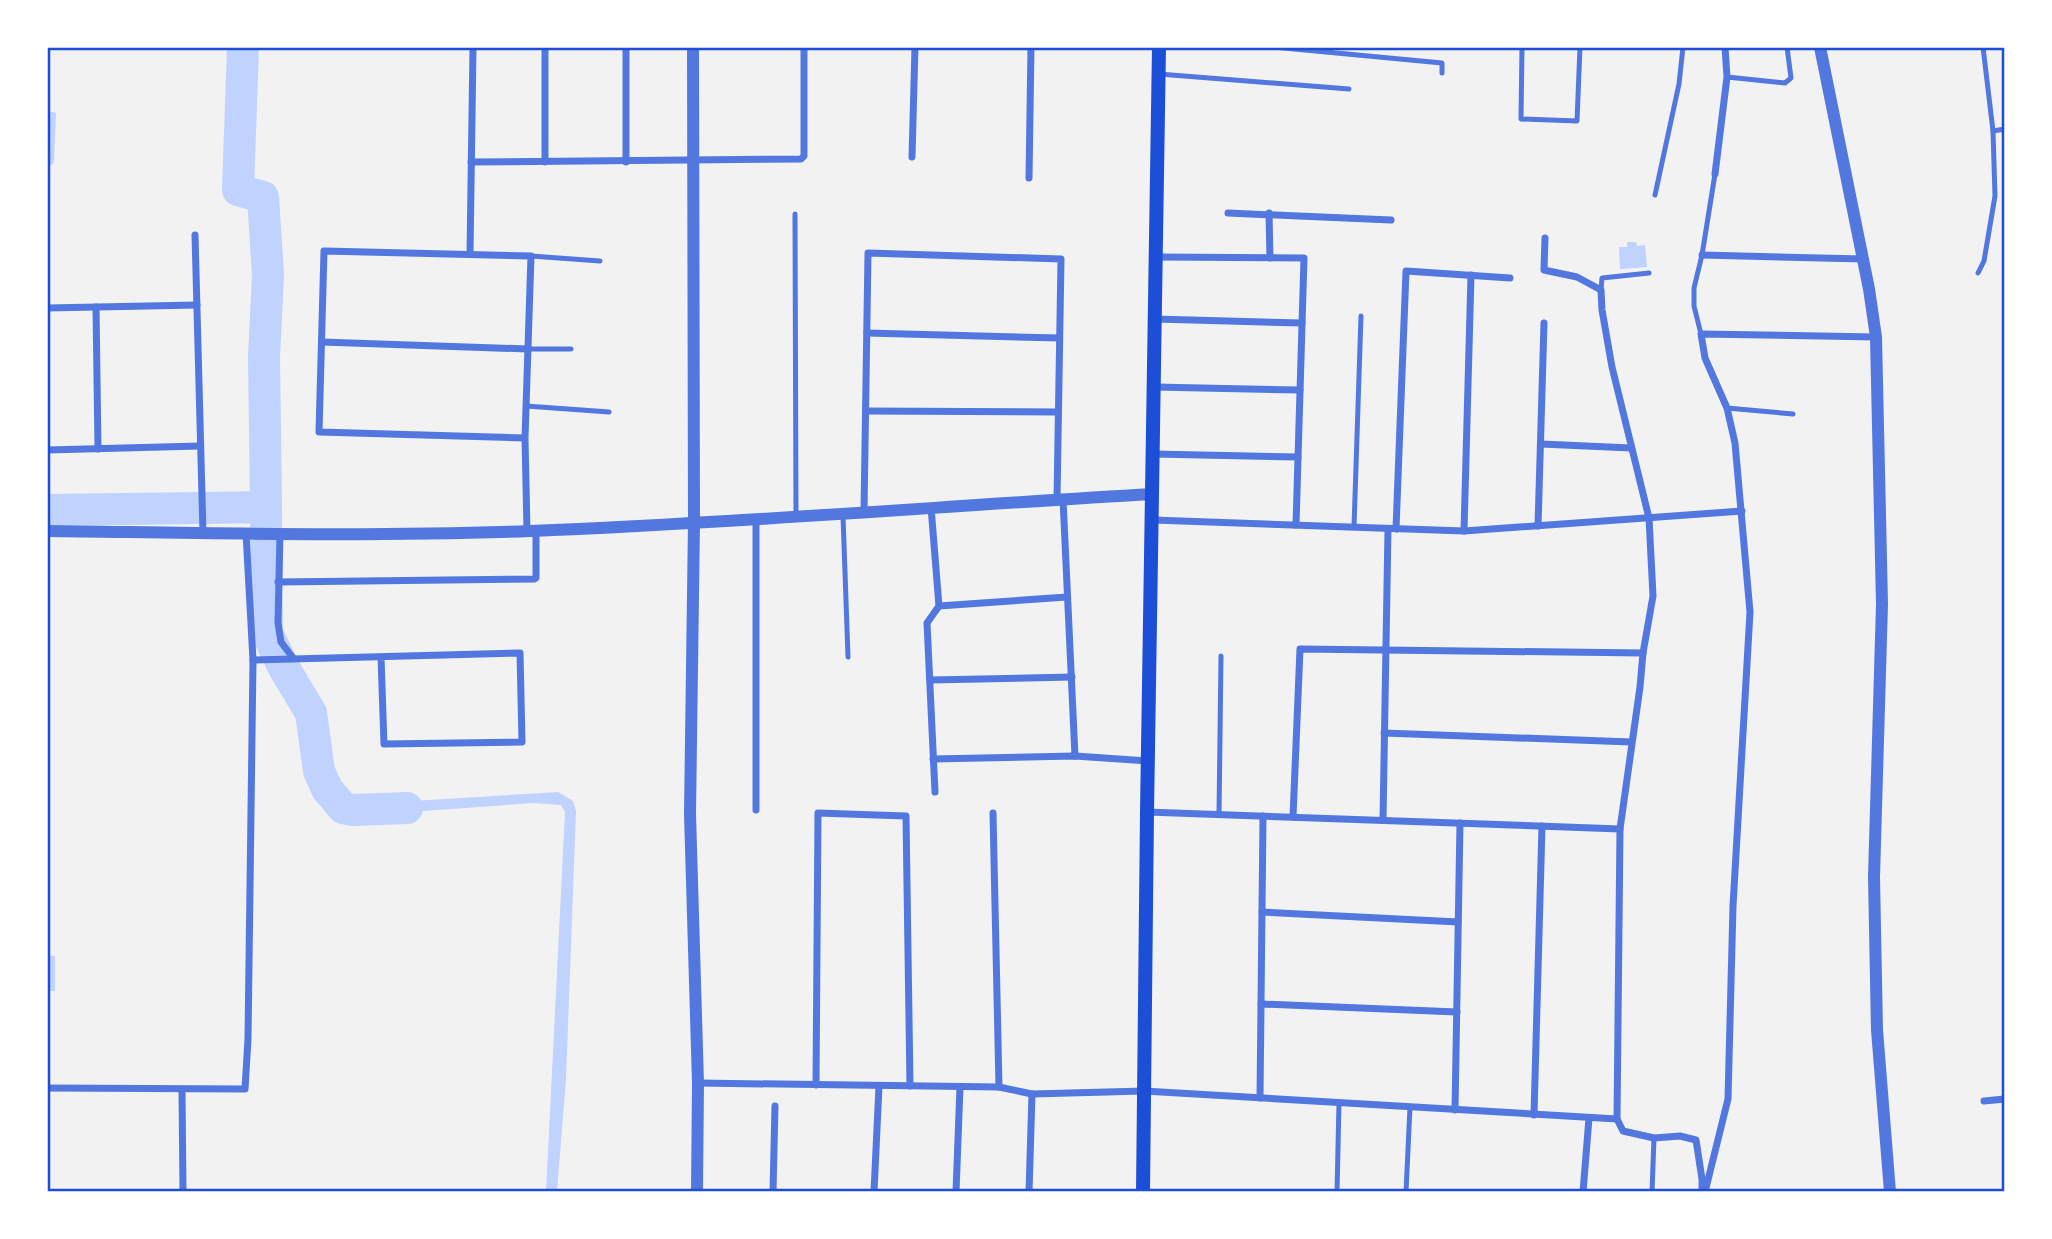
<svg xmlns="http://www.w3.org/2000/svg" width="2052" height="1239" font-family="'Fira Sans Condensed',sans-serif">
	<style>
		.water { fill: #bfd3fe }
		.lines { fill: none; stroke-linecap: round; stroke-linejoin: round }
		.river { stroke: #bfd3fe; stroke-width: 32 }
		.service { stroke: #5277de; stroke-width: 5 }
		.minor { stroke: #5277de; stroke-width: 7 }
		.tertiary { stroke: #5277de; stroke-width: 12 }
		.secondary { stroke: #1d4ed8; stroke-width: 14 }
		.neatline { fill: none; stroke: #1d4ed8; stroke-width: 2.5 }
	</style>
	<rect width="100%" height="100%" fill="#f2f2f2"/>
	<g class="water">
		<path d="M47,111l9,2 -2,49 -2,3h-5z"/>
		<path d="M1627,242h9l1,4 8,-1 2,22 -27,2 -1,-22h8z"/>
		<path d="M558,792l15,9 3,10 -10,268 -9,113h-11l19,-380 -4,-7 -28,-2 -166,12 -3,-11z"/>
		<path d="M47,955l8,1v35h-8z"/>
	</g>
	<g class="lines">
		<g class="river">
			<path d="M243,47l-5,143 25,7 5,78 -4,82 2,150"/>
			<path d="M47,510l219,-3 1,126 17,35 27,45 8,58 8,18 16,19 10,2 54,-2"/>
		</g>
		<g class="service">
			<path d="M1273,47l169,16v10"/>
			<path d="M1522,47l-1,72 56,2 3,-74"/>
			<path d="M1159,74l190,15"/>
			<path d="M1727,77l58,6 6,-5 -4,-31"/>
			<path d="M1993,131l12,-2"/>
			<path d="M1655,195l24,-111 4,-37"/>
			<path d="M795,214l1,303"/>
			<path d="M531,256l69,5"/>
			<path d="M1978,273l6,-12 11,-65 -2,-65 -10,-84"/>
			<path d="M1601,290l1,-12 47,-5"/>
			<path d="M1701,334l-7,-28v-18l8,-33 13,-81"/>
			<path d="M528,349h43"/>
			<path d="M526,406l83,6"/>
			<path d="M1727,408l66,6"/>
			<path d="M843,516l5,141"/>
			<path d="M1354,527l7,-211"/>
			<path d="M1219,815l2,-159"/>
			<path d="M1337,1192l2,-89"/>
			<path d="M1406,1192l4,-85"/>
			<path d="M1652,1192l2,-54"/>
		</g>
		<g class="minor">
			<path d="M626,47v115"/>
			<path d="M912,157l3,-110"/>
			<path d="M471,162l330,-3 3,-3v-109"/>
			<path d="M545,162v-115"/>
			<path d="M1715,174l12,-97 -2,-30"/>
			<path d="M1029,178l2,-131"/>
			<path d="M1228,213l163,7"/>
			<path d="M1269,213l1,45"/>
			<path d="M195,235l8,298"/>
			<path d="M1545,238l-1,32 33,7 24,13 1,20 10,57 37,151 4,78 -10,57 -3,34 -20,142 -3,290 6,12 31,7 26,-2 16,4 6,39v13"/>
			<path d="M470,254l3,-207"/>
			<path d="M1702,255l161,4"/>
			<path d="M1156,257l148,1 -8,267"/>
			<path d="M96,307l2,142"/>
			<path d="M47,308l150,-3"/>
			<path d="M1155,319l147,4"/>
			<path d="M867,333l192,5"/>
			<path d="M322,342l206,7"/>
			<path d="M1154,387l146,3"/>
			<path d="M866,411l192,1"/>
			<path d="M525,438l-206,-6 5,-181 207,5 -6,182 2,93"/>
			<path d="M1541,444l90,4"/>
			<path d="M47,450l153,-4"/>
			<path d="M1153,454l145,3"/>
			<path d="M1063,499l12,257"/>
			<path d="M931,507l8,99 -12,17 8,169"/>
			<path d="M864,511l4,-258 193,6 -4,240"/>
			<path d="M1153,520l311,11 278,-20"/>
			<path d="M1538,526l6,-203"/>
			<path d="M1396,529l10,-258 104,7"/>
			<path d="M1464,531l7,-256"/>
			<path d="M280,533l-2,90 3,19 12,16"/>
			<path d="M278,582l256,-3 2,-1v-47"/>
			<path d="M939,606l128,-9"/>
			<path d="M253,660l267,-7 2,89 -138,2 -3,-87"/>
			<path d="M930,680l142,-3"/>
			<path d="M1384,733l247,9"/>
			<path d="M933,759l142,-3 73,5"/>
			<path d="M756,810v-290"/>
			<path d="M1147,812l473,17"/>
			<path d="M993,813l6,274"/>
			<path d="M1293,817l7,-168 343,4"/>
			<path d="M1383,820l5,-291"/>
			<path d="M1262,912l196,10"/>
			<path d="M1261,1004l196,8"/>
			<path d="M698,1083l301,4 33,7 112,-3 473,28"/>
			<path d="M816,1085l2,-272 88,3 4,270"/>
			<path d="M47,1088l198,1 3,-50 5,-379 -7,-127"/>
			<path d="M182,1090l1,102"/>
			<path d="M1260,1098l3,-282"/>
			<path d="M1984,1101l21,-2"/>
			<path d="M1455,1110l5,-287"/>
			<path d="M1534,1115l8,-289"/>
			<path d="M773,1192l2,-86"/>
			<path d="M874,1192l5,-106"/>
			<path d="M956,1192l4,-105"/>
			<path d="M1029,1192l3,-98"/>
			<path d="M1583,1192l6,-74"/>
			<path d="M1705,1192l23,-93 5,-193 17,-294 -15,-169 -8,-35 -22,-50 -4,-24 175,3"/>
		</g>
		<g class="tertiary">
			<path d="M693,47l1,475 -4,292 8,269 -1,109"/>
			<path d="M1820,47l49,242 7,48 6,267 -8,273 3,153 13,162"/>
			<path d="M47,531c161,2 323,6 484,0 207,-8 414,-25 621,-37"/>
		</g>
		<path class="secondary" d="M1143,1192l4,-380 12,-765"/>
	</g>
	<rect width="2052" height="1239" fill="none" stroke="#ffffff" stroke-width="98"/>
	<rect x="49" y="49" width="1954" height="1141" class="neatline"/>
</svg>
